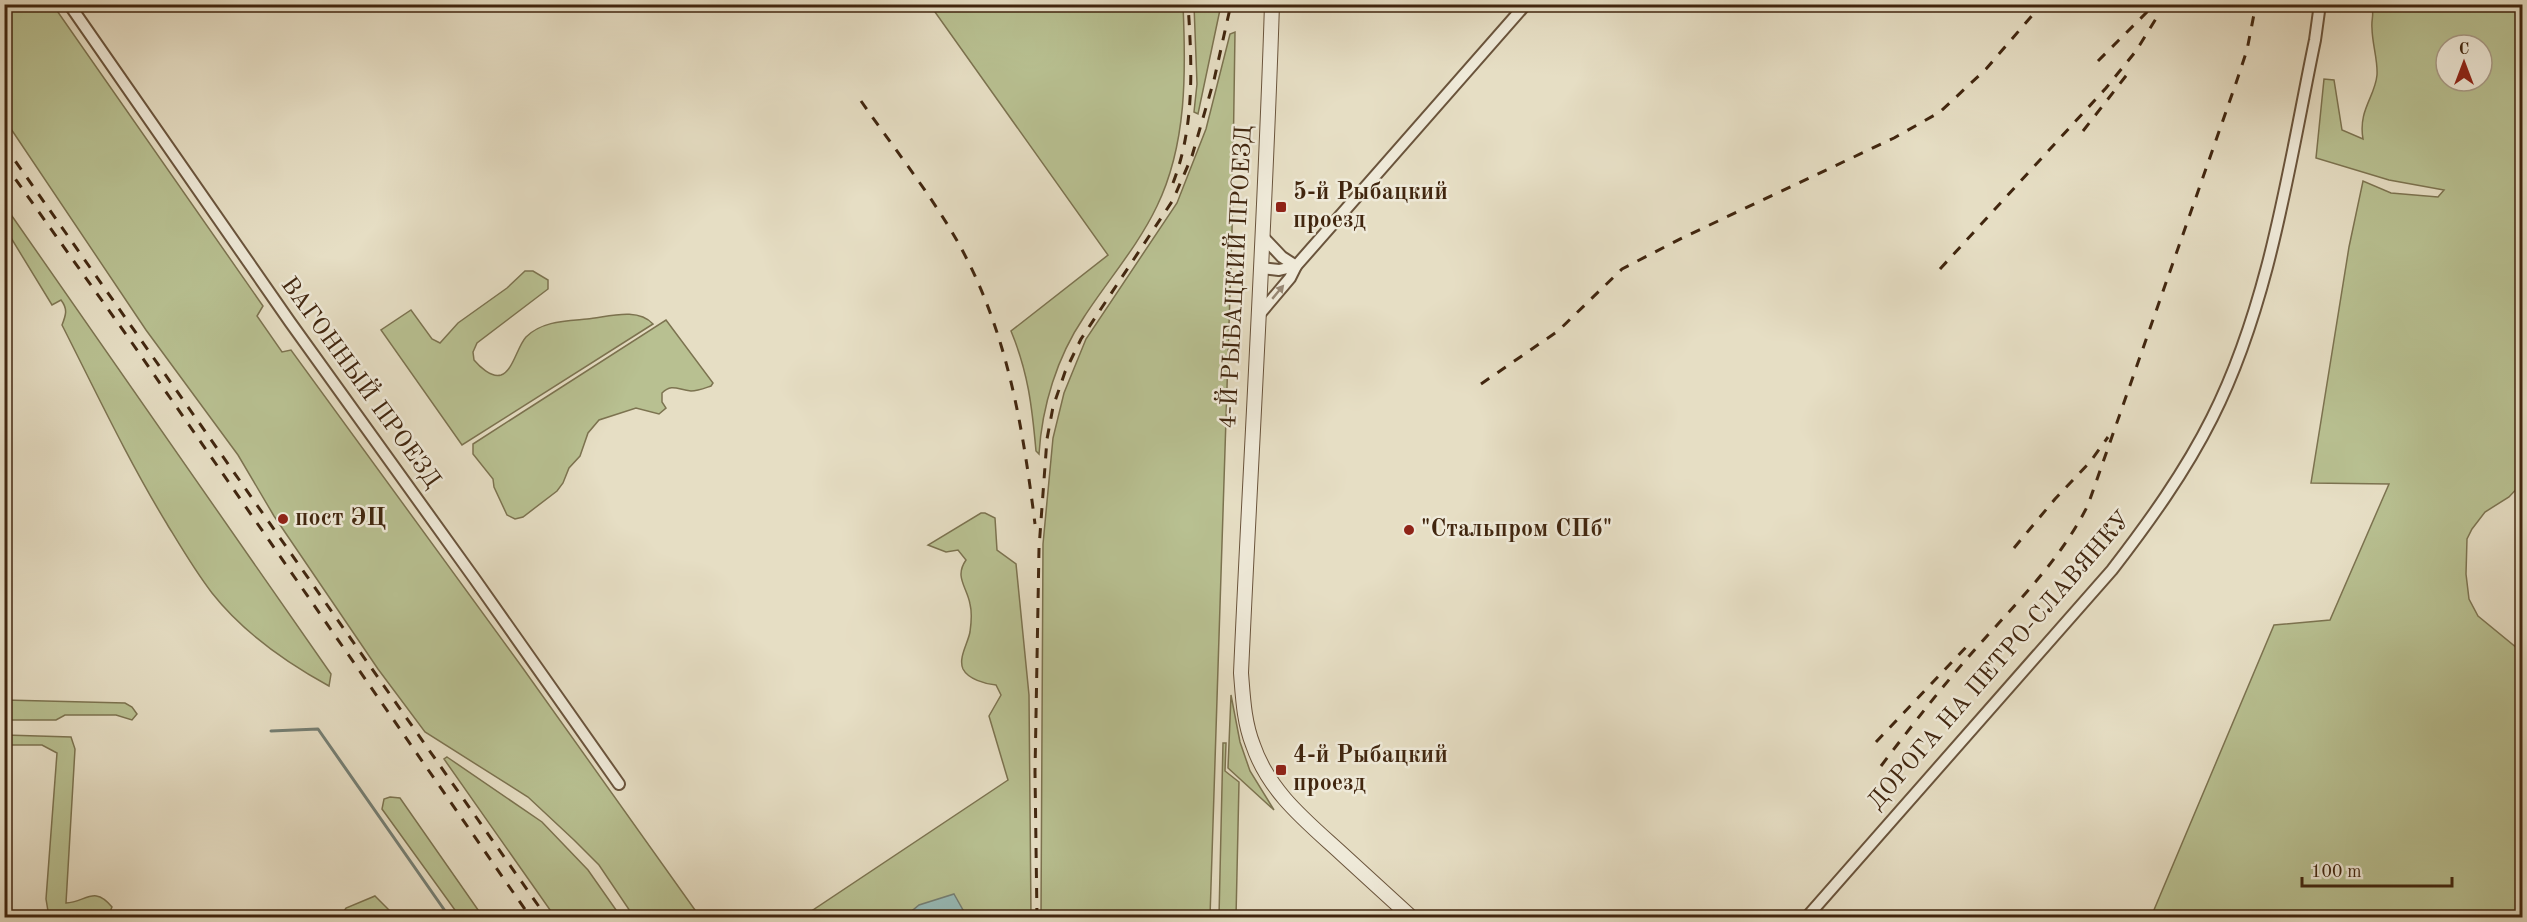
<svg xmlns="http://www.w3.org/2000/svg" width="2527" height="922" font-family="'Old Standard TT',serif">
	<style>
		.green { fill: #b8c091; stroke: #7c7350; stroke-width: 1.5; fill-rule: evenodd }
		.water { fill: #97bbb8; stroke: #757f74; stroke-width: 1.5 }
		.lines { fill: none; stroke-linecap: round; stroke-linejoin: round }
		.stream { stroke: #757f74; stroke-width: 3 }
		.minor-casing { stroke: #6a543c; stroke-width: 14 }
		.tertiary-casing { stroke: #6a543c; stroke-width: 16 }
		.minor { stroke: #efead9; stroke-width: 10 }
		.tertiary { stroke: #efead9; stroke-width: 14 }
		.rail { stroke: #41260f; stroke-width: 3; stroke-dasharray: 10 10; stroke-linecap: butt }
		.oneway { fill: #988874 }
		.poi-dot { fill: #8f2418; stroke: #efead9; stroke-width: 2 }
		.labels { text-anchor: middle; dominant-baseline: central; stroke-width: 5; stroke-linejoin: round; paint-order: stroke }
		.poi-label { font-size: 24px; font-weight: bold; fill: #41260f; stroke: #efead9; text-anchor: start }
		.street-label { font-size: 24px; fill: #41260f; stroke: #efead9 }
	</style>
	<rect width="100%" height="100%" fill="#e6dec4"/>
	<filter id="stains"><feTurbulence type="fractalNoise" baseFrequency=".00333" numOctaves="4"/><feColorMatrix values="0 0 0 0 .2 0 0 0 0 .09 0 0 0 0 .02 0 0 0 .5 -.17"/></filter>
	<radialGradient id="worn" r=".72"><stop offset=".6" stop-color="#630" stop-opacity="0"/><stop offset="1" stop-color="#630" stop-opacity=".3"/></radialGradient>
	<g class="green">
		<path d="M5,4l48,1 210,301 -6,10 25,36 9,-2 231,317 178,250h-66l-35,-52 -25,-25 -46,-43 -103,-65 -47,-63 -104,-153 -36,-61 -92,-125 -141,-210z"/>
		<path d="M930,5h253c3,67 4,139 -26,201 -19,40 -49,74 -73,111 -27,40 -42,89 -45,137l-3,-3c-4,-45 -8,-79 -25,-120l97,-76z"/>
		<path d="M1194,5h27l-23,109 -4,-2 3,-28z"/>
		<path d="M2371,5h151v478l-13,14 -24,15 -13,17 -5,10 -1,35 3,25 9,17 39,32 5,-4v273h-371l123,-292 56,-5 59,-136 -78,-1 38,-236 14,-66 28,12 47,4 6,-7 -55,-10 -73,-22 8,-79 10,1 8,50 21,9c-5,-29 12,-42 14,-64 1,-15 -5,-32 -5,-47 -1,-9 3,-15 -1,-23zM2446,45h36v36h-36z"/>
		<path d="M1235,32l-3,200 -22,685h-169l2,-373 10,-106 11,-45 22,-54 91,-136 29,-74 24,-95z"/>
		<path d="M5,206l326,468 -2,12c-42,-23 -87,-55 -117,-93 -17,-22 -31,-46 -45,-69 -39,-64 -71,-132 -105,-199 4,-10 6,-16 -1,-25l-9,5 -47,-77z"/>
		<path d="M525,271h8l15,9v9l-71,54 -4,9 1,8c5,6 17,18 27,15 12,-4 16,-28 25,-38 16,-16 40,-16 61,-18 21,-2 50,-12 66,5l-191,121 -81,-115 30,-20 21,29 8,4 18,-20 49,-35z"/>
		<path d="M666,320l47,63 -2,3c-6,2 -13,5 -20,5 -13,-1 -19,-8 -29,2v9l4,6 -7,6 -23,-6 -37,12 -11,13 -8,23 -11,12 -6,15 -6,8 -34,26 -8,2 -8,-4 -13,-28 -1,-8 -20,-25v-10z"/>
		<path d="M981,513h4l10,5 2,32 19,14 13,131 2,222h-67l-1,-7c-18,-5 -34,-13 -50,0l1,7 -113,1 207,-138 -19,-64 12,-21 -5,-10c-11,-1 -28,-6 -33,-16 -5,-11 5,-26 7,-37 1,-7 2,-20 0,-28 -3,-17 -16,-27 -4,-44l-8,-10 -12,2 -18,-7z"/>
		<path d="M1231,695l9,47 10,29 24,39 -46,-42z"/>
		<path d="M5,700l120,3 7,4 5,7 -5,6 -16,-5h-51l-9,5h-51z"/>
		<path d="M5,735l66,2 4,12 -9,154c20,-1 28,-18 46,4l-4,10h-59l-3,-18 11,-146 -15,-8h-37z"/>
		<path d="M1223,743h3l-1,28 14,11 -3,135h-17z"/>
		<path d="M447,757l95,65 46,48 33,47h-66l-111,-158z"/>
		<path d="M390,797l10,1 83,119h-23l-78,-108 2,-10z"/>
		<path d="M375,896l18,18v3h-53l6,-9z"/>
	</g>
	<path class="water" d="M954,894l9,16 1,7h-50l-1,-7 6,-5z"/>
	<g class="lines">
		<path class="stream" d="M271,731l47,-2 132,189"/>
		<g class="minor-casing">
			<g id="minor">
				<path d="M69,4l221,318 184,256 145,206"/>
				<path d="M1262,268l17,2 17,-4 230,-262"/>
				<path d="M1258,316l32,-38 6,-12 -14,-9 -18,-19"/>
				<path d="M1806,918l306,-348c37,-48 73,-98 100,-152 58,-115 77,-253 103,-378l5,-36"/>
			</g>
		</g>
		<g class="tertiary-casing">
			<path id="tertiary" d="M1272,4c-7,224 -21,446 -31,669 2,25 3,49 12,72 16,47 53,76 88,108 24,22 47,43 71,65"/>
		</g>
		<use href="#minor" class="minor"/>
		<use href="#tertiary" class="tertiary"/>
		<g class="rail">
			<path d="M2098,61l57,-57"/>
			<path d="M861,101c30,43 64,86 91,131 54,91 70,189 83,292"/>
			<path d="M2083,131l46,-59"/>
			<path d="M4,145l543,773"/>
			<path d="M4,163l126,177 401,578"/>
			<path d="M1173,183c22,-57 19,-118 15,-179"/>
			<path d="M1940,269l166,-181 30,-37 29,-47"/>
			<path d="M1481,384l77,-53 64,-62 60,-31 212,-100 46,-26 46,-43 56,-65"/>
			<path d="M2014,548l41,-49 35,-37 18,-25"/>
			<path d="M1876,742l93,-98"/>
			<path d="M1881,766c32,-42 63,-82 98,-121 40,-45 82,-86 109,-140l147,-419 12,-36 9,-46"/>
			<path d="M1037,918l-2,-146 4,-224 8,-109 6,-32 12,-35 16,-33 92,-139 19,-44 22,-76 17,-76"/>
		</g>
	</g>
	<defs><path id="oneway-solid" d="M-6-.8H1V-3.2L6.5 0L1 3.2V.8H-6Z" transform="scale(1.5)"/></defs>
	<use class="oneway" href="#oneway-solid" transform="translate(1278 292) rotate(-50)"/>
	<g class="poi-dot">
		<rect x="1275" y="201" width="12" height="12" rx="3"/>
		<circle cx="283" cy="519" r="6"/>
		<circle cx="1409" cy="530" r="6"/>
		<rect x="1275" y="764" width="12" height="12" rx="3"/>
	</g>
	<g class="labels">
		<g class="poi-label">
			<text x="1293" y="193">5-й Рыбацкий<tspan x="1293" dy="28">проезд</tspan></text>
			<text x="295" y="519">пост ЭЦ</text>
			<text x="1421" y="530">"Стальпром СПб"</text>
			<text x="1293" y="756">4-й Рыбацкий<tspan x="1293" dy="28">проезд</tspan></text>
		</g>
		<g class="street-label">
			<text transform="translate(1237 277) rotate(-87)">4-Й РЫБАЦКИЙ ПРОЕЗД</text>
			<text transform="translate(360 383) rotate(54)">ВАГОННЫЙ ПРОЕЗД</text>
			<text transform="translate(2000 661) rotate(-49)">ДОРОГА НА ПЕТРО-СЛАВЯНКУ</text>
		</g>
	</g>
	<rect width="2527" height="922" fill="none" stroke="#e6dec4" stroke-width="24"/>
	<rect x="6" y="6" width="2515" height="910" fill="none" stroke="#41260f" stroke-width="3"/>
	<rect x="12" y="12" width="2503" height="898" fill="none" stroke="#41260f" stroke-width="1.5"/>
	<g transform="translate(2464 63)"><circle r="28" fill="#efead9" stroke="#a99c88" stroke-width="1.5"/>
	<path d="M0-4.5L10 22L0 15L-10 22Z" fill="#8f2418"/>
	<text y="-9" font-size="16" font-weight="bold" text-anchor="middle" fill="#41260f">С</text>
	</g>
	<path d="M2302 877v9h150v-9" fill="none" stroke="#41260f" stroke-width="3"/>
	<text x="2311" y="877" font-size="18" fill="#41260f" stroke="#efead9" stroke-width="4.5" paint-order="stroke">100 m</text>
	<rect width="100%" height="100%" filter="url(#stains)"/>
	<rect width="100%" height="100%" fill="url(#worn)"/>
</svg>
